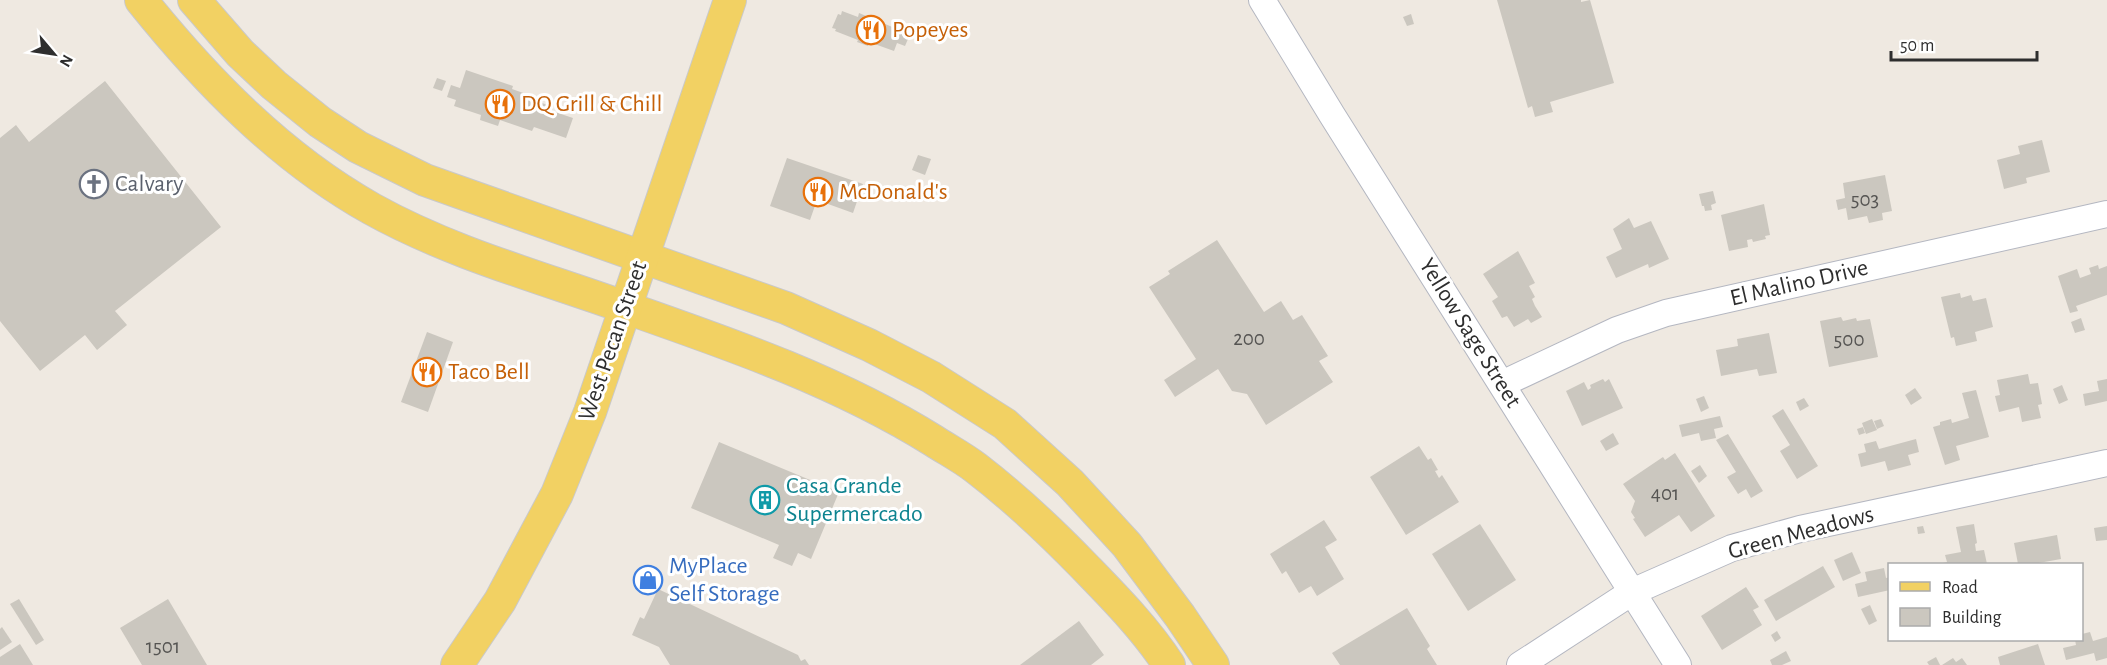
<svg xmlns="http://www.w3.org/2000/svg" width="2107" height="665" font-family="'Alegreya Sans',sans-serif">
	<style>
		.building { fill: #cbc7bf }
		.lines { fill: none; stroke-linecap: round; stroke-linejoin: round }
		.minor-casing { stroke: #b4b7c1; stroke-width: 28 }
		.major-casing { stroke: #c9c9c9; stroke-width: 34 }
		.minor { stroke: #fff; stroke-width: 26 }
		.major { stroke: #f2d163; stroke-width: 32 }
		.labels { text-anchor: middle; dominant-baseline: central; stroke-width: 6; stroke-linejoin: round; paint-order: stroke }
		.number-label { font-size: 21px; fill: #555452 }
		.food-label { font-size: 24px; fill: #c56008; stroke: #fff; text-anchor: start }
		.worship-label { font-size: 24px; fill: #5b616d; stroke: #fff; text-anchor: start }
		.street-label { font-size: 24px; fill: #2e2e2e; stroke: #fff }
		.culture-label { font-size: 24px; fill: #0d838f; stroke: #fff; text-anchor: start }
		.shop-label { font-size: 24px; fill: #366cbe; stroke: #fff; text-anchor: start }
	</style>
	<rect width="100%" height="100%" fill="#efe9e1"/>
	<g class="building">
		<path d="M1497,0h84v2l9,-2 24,83 -64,19 3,10 -18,5 -3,-11 -4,2z"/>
		<path d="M842,11l16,6 1,-4 38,16 1,-3 8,4 -2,7 4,2 -3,7 -8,-3 -3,8 -25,-9 -1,4 -11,-4 1,-2 -23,-9 1,-2 -4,-1 6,-14 3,1z"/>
		<path d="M1411,14l3,10 -7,2 -4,-9z"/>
		<path d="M466,70l47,16 -1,3 31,11 -1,3 11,4 -1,4 21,7 -7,20 -32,-11 -2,4 -32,-11 -2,6 -18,-6 1,-5 -27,-9 2,-6 -9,-3 4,-12 9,3z"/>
		<path d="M437,78l9,3 -4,10 -9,-3z"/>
		<path d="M105,81l116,146 -106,84 12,14 -30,25 -12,-15 -45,36 -40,-50v-183l16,-13 13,17z"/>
		<path d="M2042,140l8,32 -24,6 1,5 -23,6 -7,-29 23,-6 -2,-8z"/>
		<path d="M918,155l13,4 -6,16 -13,-5z"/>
		<path d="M787,158l76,26 -10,29 -36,-13 -7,20 -40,-14z"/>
		<path d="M1885,175l7,36 -10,2 1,7 -14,3 -2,-7 -19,4 -2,-12 -8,2 -2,-10 9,-2 -2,-15z"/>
		<path d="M1713,191l3,12 -5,2 1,5 -7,1 -1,-5h-2l-3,-12z"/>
		<path d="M1764,204l6,31 -5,1 1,3 -13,3 -1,-3 -5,1 1,7 -19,4 -8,-36z"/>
		<path d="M1629,218l5,10 17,-7 18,38 -20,9 -1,-4 -32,14 -10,-21 16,-8 -9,-20z"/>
		<path d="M1217,240l47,72 17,-11 12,19 9,-5 26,41 -9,5 14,21 -67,43 -19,-31 -15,-3 -14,-22 -43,28 -11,-17 32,-21 -47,-72 21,-13 -2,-3z"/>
		<path d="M1518,251l17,32 -6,3 6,11 -3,2 3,7 7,11 -11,6 -3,-4 -14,8 -7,-11 -5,2 -10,-17 6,-4 -15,-23z"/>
		<path d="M2098,265l1,4 8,-3v29l-31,11 2,5 -8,2 -12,-37 19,-7 3,9 11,-4 -2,-6z"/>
		<path d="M1960,293l1,5 10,-3 2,6 13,-3 7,29 -18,5 2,9 -21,5 -2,-9 -3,1 -10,-41z"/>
		<path d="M1841,317l2,4 13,-3 1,3 13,-2 8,38 -49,10 -9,-46z"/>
		<path d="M2081,318l4,12 -10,3 -4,-11z"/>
		<path d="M427,332l26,10 -25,70 -27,-10z"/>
		<path d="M1769,333l8,40 -18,3 -2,-7 -36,7 -5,-26 22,-4 -1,-7z"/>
		<path d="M2028,374l2,10 8,-1 4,21 -4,1 3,13 -19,4 -3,-15 -20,5 -4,-16 5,-1 -3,-15z"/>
		<path d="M1603,379l2,3 4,-3 14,29 -41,18 -16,-35 18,-9 4,8 3,-2 -1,-3z"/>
		<path d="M2107,379v22l-22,5 -2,-12 16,-3 -2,-10z"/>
		<path d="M2062,385l6,15 -9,4 -6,-15z"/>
		<path d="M1915,388l7,10 -11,7 -6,-10z"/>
		<path d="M1976,390l13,47 -33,9 4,14 -15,5 -12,-38 7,-2v-3l11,-3 1,4 17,-5 -7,-25z"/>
		<path d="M1704,396l5,12 -8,4 -5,-13z"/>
		<path d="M1804,398l5,8 -9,5 -4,-9z"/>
		<path d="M1783,409l35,57 -21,13 -17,-28 10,-6 -18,-29z"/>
		<path d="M1720,416l3,11 -9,2 2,9 -15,3 -2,-8 -17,4 -3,-12z"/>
		<path d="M1872,419l5,11 -11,4 -4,-11z"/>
		<path d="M1881,419l3,7 -7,3 -3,-8z"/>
		<path d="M1863,427l2,6 -6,2 -2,-6z"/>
		<path d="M1613,433l6,11 -13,7 -6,-10z"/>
		<path d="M1728,434l35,57 -12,7 -5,-9 -8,5 -11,-17 9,-5 -20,-32z"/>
		<path d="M1916,439l3,13 -11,3 3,10 -23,6 -3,-10 -24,6 -3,-13 8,-2 -2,-8 12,-3 3,8z"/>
		<path d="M719,442l120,50 -28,67 -13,-6 -6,13 -19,-8 6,-13 -88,-37z"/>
		<path d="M1419,446l9,14 3,-2 7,12 -3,1 4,7 3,-3 17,27 -53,33 -36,-58z"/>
		<path d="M1675,453l40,63 -24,16 -12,-17 -34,22 -12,-18 2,-1 -4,-6 4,-11 -12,-17 40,-27 2,3z"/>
		<path d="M1700,465l7,11 -8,7 -8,-12z"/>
		<path d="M1324,520l13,20 -12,7 19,32 -27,17 -6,-10 -12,7 -13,-22 -4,3 -12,-20z"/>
		<path d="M1480,524l36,56 -48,31 -36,-57z"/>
		<path d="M1974,524l3,19 -2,1 1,7 8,-1 3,14h-48l8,-2 -2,-7 16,-3 -5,-25z"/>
		<path d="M1923,526l2,7 -7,1 -1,-7z"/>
		<path d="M2107,526v14l-11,1 -2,-13z"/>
		<path d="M2057,535l4,24 -28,5h-15l-4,-21z"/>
		<path d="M1852,552l9,21 -18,8 -9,-21z"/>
		<path d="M1823,566l12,21 -59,34 -12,-21z"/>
		<path d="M1884,568l2,10 4,-1v13l-32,7 -3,-13 12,-3 -2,-9z"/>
		<path d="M1746,587l13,20 -6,3 9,15 -40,25 -21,-34z"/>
		<path d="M658,589l140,66 3,6 4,-2 4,6h-139l-11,-18 -27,-12 8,-18 4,2z"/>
		<path d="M19,599l25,41 -8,5 -26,-41z"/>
		<path d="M168,599l39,66h-65l-22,-37z"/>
		<path d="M1870,605l7,16 -8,4 -8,-16z"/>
		<path d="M1407,608l23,38 -3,3 10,16h-97l-8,-12z"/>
		<path d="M1079,621l25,34 -13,10h-71z"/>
		<path d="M2,627l10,15 -12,8v-21z"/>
		<path d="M1777,631l4,7 -6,4 -4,-7z"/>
		<path d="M2090,632l3,9 14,-4v21l-11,3 -2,-8 -28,7 -3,-12 13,-3 -1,-5h7v-6z"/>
		<path d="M20,644l13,21h-33v-8z"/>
		<path d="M2038,644l7,21h-45l-2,-8z"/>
		<path d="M1786,651l5,10 -9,4h-10l-2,-5z"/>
		<path d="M1936,657l4,8h-11l-2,-3z"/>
		<path d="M1953,658l3,4 6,-4 5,7h-25z"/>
	</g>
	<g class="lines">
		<g class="minor-casing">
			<g id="minor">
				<path d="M1262,0l70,115 346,550"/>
				<path d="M1502,384l115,-54 49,-17 441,-99"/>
				<path d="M1520,665l112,-73 100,-44 68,-19 307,-66"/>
			</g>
		</g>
		<g class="major-casing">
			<g id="major">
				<path d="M141,0c65,81 140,158 231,209 79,44 168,68 252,98 106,37 214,74 310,134 14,9 29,17 42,27 39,30 73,62 107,97 30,31 62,63 86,100"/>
				<path d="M194,0l46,53 34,32 46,37 38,25 67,33 361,128 83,37 62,32 74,47 65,59 57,62 53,71 33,49"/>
				<path d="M457,665l43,-64 57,-107 33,-82 140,-412"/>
			</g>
		</g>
		<use href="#minor" class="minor"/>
		<use href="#major" class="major"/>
	</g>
	<defs>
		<g id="restaurant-ring" transform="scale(1.5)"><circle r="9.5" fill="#fff" stroke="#e8710a" stroke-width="1.5"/><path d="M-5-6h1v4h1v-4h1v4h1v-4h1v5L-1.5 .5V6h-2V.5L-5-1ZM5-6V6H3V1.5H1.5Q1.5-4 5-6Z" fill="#e8710a"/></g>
		<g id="church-ring" transform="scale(1.5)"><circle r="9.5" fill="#fff" stroke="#6b7280" stroke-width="1.5"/><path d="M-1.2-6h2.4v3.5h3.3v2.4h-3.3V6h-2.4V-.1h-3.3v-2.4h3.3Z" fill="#6b7280"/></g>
		<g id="building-ring" transform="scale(1.5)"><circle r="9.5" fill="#fff" stroke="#0f9aa8" stroke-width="1.5"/><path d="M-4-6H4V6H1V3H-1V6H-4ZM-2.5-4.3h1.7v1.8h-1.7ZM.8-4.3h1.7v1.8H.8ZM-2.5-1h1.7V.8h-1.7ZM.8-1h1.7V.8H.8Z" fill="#0f9aa8"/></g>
		<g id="shop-ring" transform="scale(1.5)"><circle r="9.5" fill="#fff" stroke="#3f7fe0" stroke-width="1.5"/><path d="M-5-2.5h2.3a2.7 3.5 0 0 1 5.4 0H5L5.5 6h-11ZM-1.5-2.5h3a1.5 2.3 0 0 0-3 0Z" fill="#3f7fe0"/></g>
	</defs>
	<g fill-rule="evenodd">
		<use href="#restaurant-ring" x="871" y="30"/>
		<use href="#restaurant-ring" x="500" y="104"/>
		<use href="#church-ring" x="94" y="184"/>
		<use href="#restaurant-ring" x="818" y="192"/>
		<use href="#restaurant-ring" x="427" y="372"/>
		<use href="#building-ring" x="765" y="500"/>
		<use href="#shop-ring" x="648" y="580"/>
	</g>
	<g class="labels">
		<g class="number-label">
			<text x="1865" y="199">503</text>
			<text x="1249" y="338">200</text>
			<text x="1849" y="339">500</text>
			<text x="1665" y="493">401</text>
			<text x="163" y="646">1501</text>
		</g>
		<g class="food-label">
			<text x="892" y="30">Popeyes</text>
			<text x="521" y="104">DQ Grill &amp; Chill</text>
			<text x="839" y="192">McDonald's</text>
			<text x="448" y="372">Taco Bell</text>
		</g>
		<g class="worship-label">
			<text x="115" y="184">Calvary</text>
		</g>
		<g class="street-label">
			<text transform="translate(1799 283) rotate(-13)">El Malino Drive</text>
			<text transform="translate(1470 333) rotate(58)">Yellow Sage Street</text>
			<text transform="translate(613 341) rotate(-71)">West Pecan Street</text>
			<text transform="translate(1801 533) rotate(-15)">Green Meadows</text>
		</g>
		<g class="culture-label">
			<text x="786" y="486">Casa Grande<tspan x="786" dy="28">Supermercado</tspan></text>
		</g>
		<g class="shop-label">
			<text x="669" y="566">MyPlace<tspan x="669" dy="28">Self Storage</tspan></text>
		</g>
	</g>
	<rect x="1888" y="563" width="195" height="78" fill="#ffffff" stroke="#ababab" stroke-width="1.5"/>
	<rect x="1900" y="582" width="30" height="9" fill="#f2d163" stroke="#ababab" stroke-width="1.5"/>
	<text x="1942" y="593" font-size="18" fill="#2e2e2e">Road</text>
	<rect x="1900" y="608" width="30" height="18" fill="#cbc7bf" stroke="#ababab" stroke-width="1.5"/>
	<text x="1942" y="623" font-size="18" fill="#2e2e2e">Building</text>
	<g transform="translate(54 54) rotate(119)" stroke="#ffffff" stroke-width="4.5" paint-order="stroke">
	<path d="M0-4.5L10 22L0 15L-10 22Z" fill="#2e2e2e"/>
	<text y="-9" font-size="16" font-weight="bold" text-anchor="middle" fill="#2e2e2e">N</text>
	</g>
	<path d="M1891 51v9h146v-9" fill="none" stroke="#2e2e2e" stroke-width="3"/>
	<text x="1900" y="51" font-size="18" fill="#2e2e2e" stroke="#ffffff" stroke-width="4.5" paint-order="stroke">50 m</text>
</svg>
